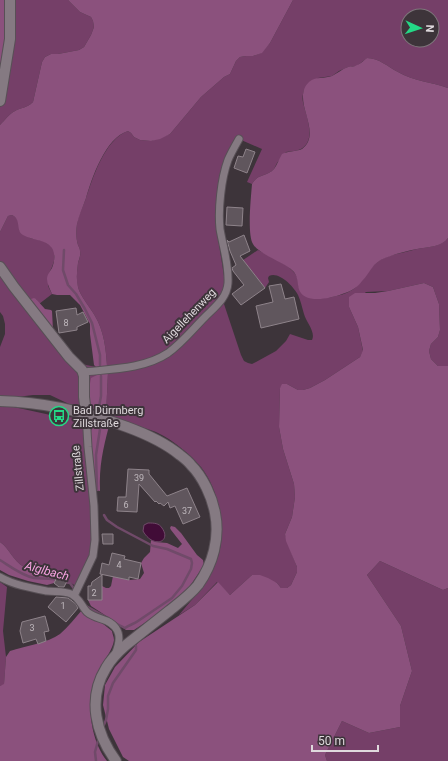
<svg xmlns="http://www.w3.org/2000/svg" width="448" height="761" font-family="Roboto,sans-serif">
	<style>
		.green { fill: #753f68; fill-rule: evenodd }
		.forest { fill: #8b517d }
		.water { fill: #410c37; stroke: #704a69 }
		.lines { fill: none; stroke-linecap: round; stroke-linejoin: round }
		.stream { stroke: #704a69; stroke-width: 2.5 }
		.building { fill: #60565d; stroke: #8e838a }
		.street-casing { stroke: #585056; stroke-width: 9 }
		.secondary-casing { stroke: #585056; stroke-width: 12 }
		.street { stroke: #857a82; stroke-width: 7 }
		.secondary { stroke: #857a82; stroke-width: 10 }
		.labels { text-anchor: middle; dominant-baseline: central; stroke-width: 4; stroke-linejoin: round; paint-order: stroke }
		.number-label { font-size: 9px; fill: #bfb8bd }
		.street-label { font-size: 11px; fill: #dfd9dd; stroke: #3d343a }
		.poi-label { font-size: 11px; fill: #dfd9dd; stroke: #3d343a; text-anchor: start }
		.water-label { font-size: 12px; font-style: italic; fill: #f7a2e1; stroke: #3d343a }
	</style>
	<rect width="100%" height="100%" fill="#3d343a"/>
	<g class="green">
		<path d="M6,0h62l12,12 11,5 2,4 1,6 -3,8 -7,12 -5,3 -21,4h-7l-6,3 -3,5 -9,40c-7,7 -12,5 -18,9 -6,3 -10,9 -15,14v-45z"/>
		<path d="M293,0h155v88c-16,-6 -35,-7 -50,-16 -10,-5 -19,-14 -31,-14l-10,8 -9,1 -9,4 -7,5 -14,2 -14,12c-1,4 -2,8 -1,12 3,14 14,38 -2,47 -4,2 -10,2 -15,3 -3,4 -6,7 -9,11 -1,2 -2,4 -3,6 -7,8 -16,4 -22,15l-5,-2 15,-33 -23,-10 -12,19 -9,80 7,44 -1,8 -3,7c-18,19 -37,43 -59,56 -17,9 -36,12 -55,13 -1,-17 -3,-35 -12,-50 -5,-9 -15,-20 -17,-29 -2,-7 -1,-16 0,-24 1,-3 3,-8 2,-12 0,-2 -1,-4 -2,-6 -2,-6 -2,-14 -1,-21 1,-8 6,-17 9,-26 7,-21 19,-59 42,-67l3,2 3,4 6,3 11,1 19,-7 31,-37 23,-20 6,-3 6,-13 4,-4 6,-1h7l8,-3 9,-10zM408,16h24v24h-24z"/>
		<path d="M12,215c7,3 7,8 7,15l11,8 13,3 8,5 3,5v10l-2,6 -3,6 -1,13 4,8 -13,10 -3,-5 -6,1 49,62 7,3 10,2 3,7 -12,26 6,9 -24,-5 -19,-9h-17l-16,2h-17v-50l5,-13v-10l-2,-8 -3,-4v-80l8,-16z"/>
		<path d="M448,238v128h-10l-7,-7 -2,-8 2,-7 7,-7 2,-7 -1,-26 -6,-17 -9,-4 -36,8 -22,1 -17,15 9,20 5,24 -3,6 -35,23 -15,8 -7,2h-5l-11,-6 -7,4 -1,39 4,22 11,35 1,13 -3,20 -7,17 2,7 10,26v5l-6,13 -4,3h-6l-4,-5 -25,-8 -22,20 -13,-13 -22,23 -16,10c15,-18 32,-35 39,-58 9,-27 1,-67 -17,-90 -10,-12 -28,-27 -43,-34 -4,-2 -10,-4 -14,-5 -13,-5 -25,-9 -38,-13l2,-43 41,-7 41,-27 35,-37 -1,3 17,51 3,6 4,2 4,1 4,-2 20,-11 10,-10 4,-7 18,6h4c4,-8 -6,-18 -8,-26 -2,-6 -3,-13 -6,-19 -4,-8 -19,-24 -29,-19l-1,2 1,4 -4,6 -22,-28 15,-10c10,6 34,15 39,27 1,3 1,6 1,9l17,13c12,-1 32,-3 41,-12 9,-9 15,-23 28,-29 10,-4 22,-6 33,-9 10,-2 24,-2 31,-11z"/>
		<path d="M0,406l14,1 41,9 23,2 4,2 7,57 3,64 -2,16 -14,29 -17,-10 -2,2c-10,-5 -23,-4 -33,-11 -11,-6 -14,-18 -24,-25z"/>
		<path d="M380,561l63,29 5,-2v173h-121l-2,-6 17,-34 27,12 31,-6v-21l12,-35 -11,-45 -34,-51z"/>
		<path d="M0,582l7,5 -4,44 3,26 -2,28 -4,1z"/>
	</g>
	<g class="forest">
		<path d="M0,0h6l1,25 -7,55z"/>
		<path d="M68,0h225l-23,43 -8,10 -9,3h-7l-6,1 -4,4 -6,13 -6,3 -23,20 -31,37 -10,5 -9,2 -11,-1 -6,-3 -3,-4 -3,-2c-23,7 -36,47 -42,67 -3,9 -7,17 -9,26 -1,7 -1,15 1,21 1,2 2,4 2,6 1,4 -1,8 -2,12 -1,8 -2,16 0,24 2,9 12,20 17,29 9,15 11,33 12,50l-11,1 -2,-2 -4,-31v-10l-10,-19 -10,-10h-13l-5,-1c-2,-5 -5,-10 -5,-15 0,-4 3,-8 5,-11 3,-7 4,-18 -3,-23 -8,-6 -18,-5 -26,-10 -8,-5 -1,-15 -11,-20l-4,1 -8,16v-107c5,-5 9,-11 15,-14 6,-4 11,-2 18,-9l9,-40 3,-5 6,-3h7l21,-4 5,-3 7,-12 3,-8 -1,-6 -2,-4 -11,-5z"/>
		<path d="M367,58c12,0 21,9 31,14 15,9 34,10 50,16v150c-6,9 -21,9 -31,11 -10,2 -22,5 -32,9 -13,5 -14,14 -23,23 -4,6 -11,10 -17,12 -10,4 -29,9 -39,4 -12,-6 -5,-18 -13,-26 -9,-9 -35,-17 -40,-27 -6,-10 -2,-47 -1,-60 6,-11 15,-7 22,-15 3,-4 5,-10 8,-15 6,-3 16,-3 20,-5 22,-17 -12,-49 7,-67 6,-6 16,-3 23,-6 6,-3 10,-7 16,-9 3,-1 7,0 9,-2 4,-1 7,-5 10,-7z"/>
		<path d="M424,283l9,4 6,17 1,26 -2,7 -7,7 -2,7 2,8 7,7h10v222l-5,2 -63,-29 -13,14 34,51 11,45 -12,35v21l-31,6 -27,-12 -17,34 2,6h-198l-6,-4 -14,-28 -6,-24 2,-20 10,-18 24,-25 56,-37 23,-23 12,13 22,-20h8l8,3 9,5 4,5h6l4,-3 6,-13v-5l-11,-26 -1,-7 7,-17 3,-20 -1,-13 -11,-35 -4,-22 1,-39 2,-4h5l11,6h5l7,-2 15,-8 35,-23 3,-7 -5,-23 -9,-20v-10l6,-4h20l13,-2z"/>
		<path d="M34,298l2,1 9,10 6,1 1,1 1,19 -23,-30 1,-1z"/>
		<path d="M108,372l-2,43 -13,-6 -6,-9 4,-22 8,-4z"/>
		<path d="M98,423h4l7,3c-6,23 -10,40 -9,65l-5,-1 -5,-55c1,-5 2,-10 8,-12z"/>
		<path d="M171,526l4,1 6,6 16,22 6,5 1,5 -16,24 -10,10 -20,15 -24,16h-8l-15,-11 -20,-13 -3,-6h14v-14l4,2h3l2,-2 2,-10 16,4 11,-1 4,-6 -3,-10 3,-5 6,-6 1,-12 5,2 11,1 11,5 4,-4 -11,-14 -1,-2z"/>
		<path d="M0,542c10,7 13,19 24,25 10,7 23,6 33,11l-3,5 -7,2 -19,-4 -19,-6 -9,-5z"/>
		<path d="M82,610l9,8 11,5 10,8c0,2 2,6 2,9 -1,9 -8,17 -12,25 -3,8 -9,24 -10,32 -4,20 2,48 15,64h-107v-75l4,-2 2,-27 4,-6c15,-5 38,-8 50,-17 8,-7 15,-16 22,-24z"/>
	</g>
	<path class="water" d="M148,523c6,0 11,0 14,5 10,14 -9,21 -19,3l1,-6z"/>
	<g class="lines">
		<g class="stream">
			<path d="M64,250l-1,20 5,15 8,9 9,15 7,14 8,32v10"/>
			<path d="M99,407l2,-11v-20"/>
			<path d="M97,490l-1,-35 4,-26"/>
			<path d="M104,515l3,5 10,7 36,19 14,3 24,10 1,4 -1,6 -9,17 -10,12 -34,23c-4,3 -9,4 -13,7l-10,-5"/>
			<path d="M0,560c11,7 21,15 34,18 8,1 16,0 25,2"/>
			<path d="M64,582l6,1 5,7"/>
			<path d="M86,606l20,11"/>
			<path d="M103,727l3,-7 2,-11v-13l5,-13 23,-33v-4"/>
			<path d="M96,761l-1,-9 4,-15"/>
		</g>
	</g>
	<g class="building">
		<path d="M246,149l9,3 -8,21 -13,-5 4,-12 5,1z"/>
		<path d="M227,207l16,1 -1,18 -16,-1z"/>
		<path d="M244,235l6,16 -10,5 25,32 -24,17 -9,-11 12,-9 -11,-14 -1,-3 4,-3 -6,-14 -3,-11 2,2z"/>
		<path d="M281,284l4,15 9,-2 5,22 -38,9 -5,-22 17,-4 -4,-16z"/>
		<path d="M76,308l1,7 6,-3 5,10 -11,5v3l-18,3 -3,-22z"/>
		<path d="M128,469l21,1v4l18,22 20,-8 13,29 -17,7 -8,-18 -5,2 -2,-6 -4,4 -4,-3 -1,1 -3,-3 -1,1 -16,-18 -2,28 -20,-1 1,-14h8z"/>
		<path d="M102,534h11v10h-10z"/>
		<path d="M112,553l13,3 -1,3 17,4 -3,16 -9,-2v3l-29,-6 2,-11 7,2z"/>
		<path d="M102,575v25h-14v-14h3l1,-4z"/>
		<path d="M58,576l9,5 -3,6h-5l-5,-4z"/>
		<path d="M56,597l12,1 8,6 2,4 -12,14 -18,-15z"/>
		<path d="M45,616l4,15 -5,1 2,9 -8,3 -2,-5 -13,4 -3,-12 2,-9z"/>
	</g>
	<g class="lines">
		<g class="street-casing">
			<g id="street">
				<path d="M83,372c28,-3 61,-3 85,-19 14,-10 25,-24 37,-36 10,-10 22,-19 23,-34 1,-19 -5,-36 -8,-54 -2,-19 1,-50 8,-69 3,-7 7,-14 11,-21"/>
				<path d="M0,577c14,8 31,11 47,14 8,1 17,0 24,3 8,3 11,13 16,18 6,5 13,6 20,9 14,7 14,18 9,31"/>
				<path d="M74,596l19,-40 2,-16 -1,-34 -6,-59 -2,-34"/>
			</g>
		</g>
		<g class="secondary-casing">
			<g id="secondary">
				<path d="M0,101l10,-62v-39"/>
				<path d="M0,267l14,20 55,70 13,13 2,6v21l2,16"/>
				<path d="M0,401c43,1 87,11 127,26 19,7 37,15 53,28 4,3 8,6 11,10 12,12 21,32 24,48 5,25 -2,51 -17,72 -8,10 -19,18 -29,26 -14,11 -29,23 -43,34 -8,7 -15,14 -20,23 -19,31 -10,66 10,93"/>
			</g>
		</g>
		<use href="#street" class="street"/>
		<use href="#secondary" class="secondary"/>
	</g>
	<defs>
		<g id="bus-ring" transform="scale(1)"><circle r="9.5" fill="#3d343a" stroke="#24d886" stroke-width="1.5"/><path d="M-5-6H5V4H4V6H2V4H-2V6H-4V4H-5ZM-3.5-4V0h7V-4ZM-3.5 1.2v1.5H-2V1.2ZM2 1.2v1.5H3.5V1.2Z" fill="#24d886"/></g>
	</defs>
	<g fill-rule="evenodd">
		<use href="#bus-ring" x="59" y="416"/>
	</g>
	<g class="labels">
		<g class="number-label">
			<text x="66" y="323">8</text>
			<text x="139" y="478">39</text>
			<text x="126" y="505">6</text>
			<text x="187" y="511">37</text>
			<text x="119" y="565">4</text>
			<text x="94" y="593">2</text>
			<text x="63" y="606">1</text>
			<text x="32" y="628">3</text>
		</g>
		<g class="street-label">
			<text transform="translate(189 316) rotate(-46)">Aigellehenweg</text>
			<text transform="translate(78 468) rotate(-96)">Zillstraße</text>
		</g>
		<g class="poi-label">
			<text x="73" y="410">Bad Dürrnberg<tspan x="73" dy="13">Zillstraße</tspan></text>
		</g>
		<g class="water-label">
			<text transform="translate(47 571) rotate(15)">Aiglbach</text>
		</g>
	</g>
	<g transform="translate(420 28) rotate(93)"><circle r="19" fill="#3d343a" stroke="#7e767b"/>
	<path d="M0-3L7 15L0 10L-7 15Z" fill="#24d886"/>
	<text y="-6" font-size="11" font-weight="bold" text-anchor="middle" fill="#dfd9dd">N</text>
	</g>
	<path d="M312 745v6h66v-6" fill="none" stroke="#dfd9dd" stroke-width="2"/>
	<text x="318" y="745" font-size="12" fill="#dfd9dd" stroke="#3d343a" stroke-width="3" paint-order="stroke">50 m</text>
</svg>
